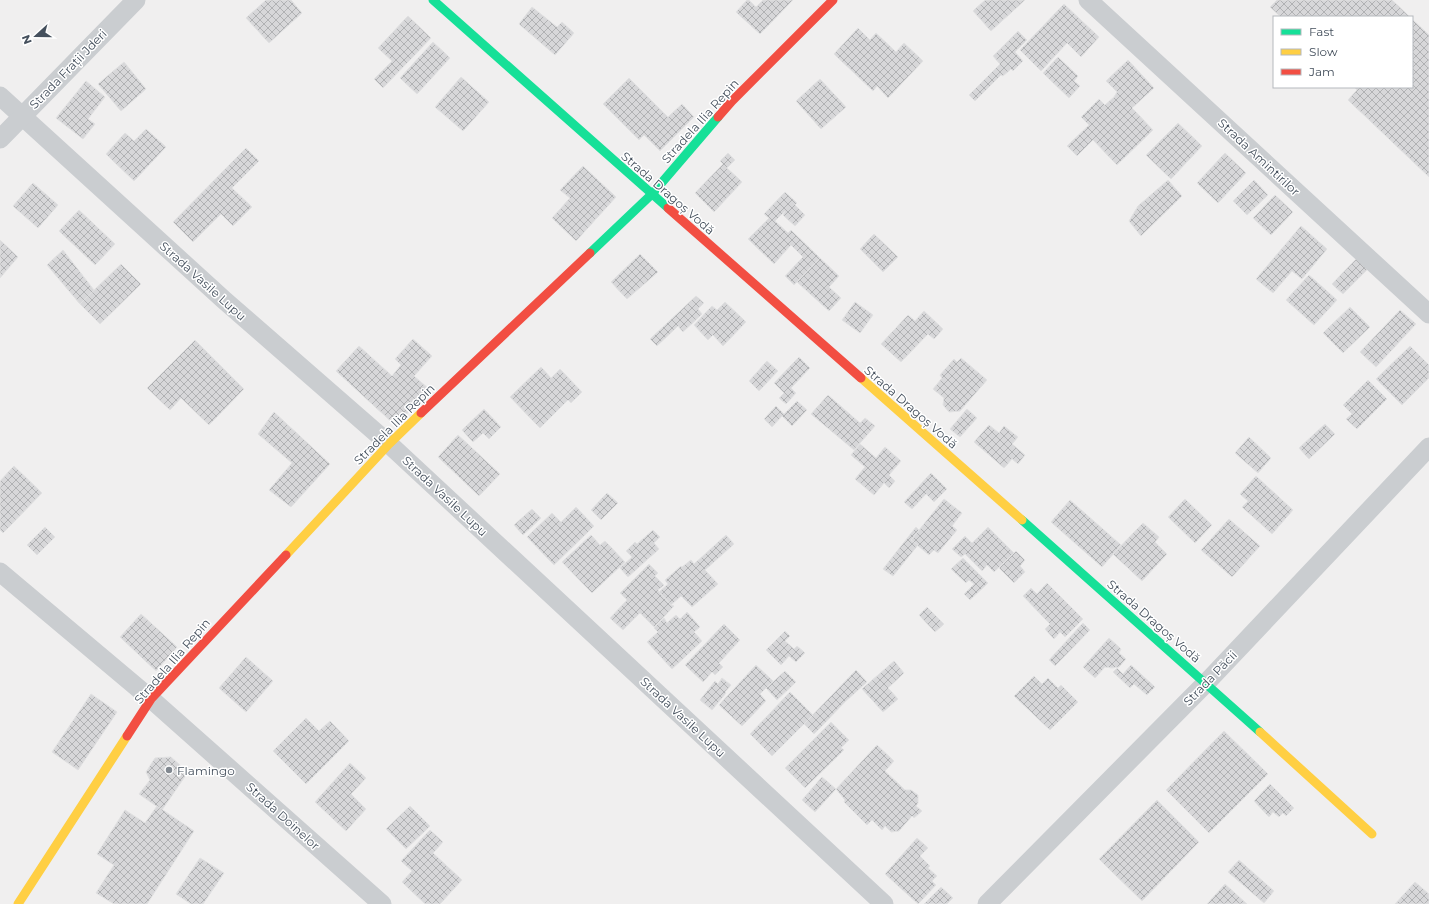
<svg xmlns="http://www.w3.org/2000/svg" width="1429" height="904" font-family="Montserrat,sans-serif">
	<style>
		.building { fill: url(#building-cross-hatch); stroke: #e1e1e2 }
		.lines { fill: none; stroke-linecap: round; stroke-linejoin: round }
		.street { stroke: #cacdd0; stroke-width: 19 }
		.fast { stroke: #16e098; stroke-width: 9 }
		.slow { stroke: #ffcf43; stroke-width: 9 }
		.jam { stroke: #f24e42; stroke-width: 9 }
		.poi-dot { fill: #818890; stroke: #fff; stroke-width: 1.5 }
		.labels { text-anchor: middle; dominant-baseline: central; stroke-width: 3; stroke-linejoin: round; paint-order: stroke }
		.street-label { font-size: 12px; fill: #45505d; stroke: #fff }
		.poi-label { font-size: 12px; fill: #45505d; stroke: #fff; text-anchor: start }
	</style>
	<defs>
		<pattern id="building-cross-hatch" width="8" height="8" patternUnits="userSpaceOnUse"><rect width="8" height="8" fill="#d7d7d9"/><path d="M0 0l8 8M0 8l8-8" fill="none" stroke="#b0b1b3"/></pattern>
	</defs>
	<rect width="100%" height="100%" fill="#f0efef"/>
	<g class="building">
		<path d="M266,0h25l11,13 -33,30 -23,-25z"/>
		<path d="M747,0h2l7,7 7,-7h30l-33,34 -24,-22z"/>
		<path d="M985,0h40l-34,31 -18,-20z"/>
		<path d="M1277,0h115l18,17h-129l-11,-10z"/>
		<path d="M1064,4l35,33 -18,20 -14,-14 -26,28 -21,-21z"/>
		<path d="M532,7l25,20 5,-5 12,11 -19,22 -36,-31z"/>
		<path d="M408,16l23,22 -48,50 -9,-9 18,-18 -14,-13z"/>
		<path d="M1412,19l17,16v142l-81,-77 9,-10 -3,-3h58z"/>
		<path d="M858,28l12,12 6,-7 20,19 8,-9 19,18 -35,37 -11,-12 -4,5 -39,-37z"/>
		<path d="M1018,31l9,9 -12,12 8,9 -10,10 -2,-2 -8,7 -2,-1 -26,26 -6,-6 31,-31 -7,-8z"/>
		<path d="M433,42l17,16 -33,36 -17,-16z"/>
		<path d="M1058,57l20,19 -4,5 6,5 -11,12 -26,-25z"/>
		<path d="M1128,60l26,28 -22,20 21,22 -36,35 -24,-25 -16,16 -10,-10 22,-21 -8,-8 18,-18 6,6 9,-8 3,-5 -11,-11z"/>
		<path d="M124,62l22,27 -25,22 -23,-27z"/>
		<path d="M461,77l28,25 -26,29 -28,-24z"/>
		<path d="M629,78l39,39 14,-13 12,13 -34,34 -16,-16 -5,5 -36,-36z"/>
		<path d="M820,79l26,28 -25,22 -25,-28z"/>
		<path d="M86,81l19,16 -17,22 7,5 -12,15 -27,-21z"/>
		<path d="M1178,123l24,23 -31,33 -25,-24z"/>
		<path d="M146,129l20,18 -32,34 -28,-27 19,-21 9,8z"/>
		<path d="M246,148l13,13 -27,27 20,19 -19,19 -12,-12 -28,28 -20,-20z"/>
		<path d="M728,153l7,7 -8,8 15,14 -28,30 -19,-19 28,-29 -3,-3z"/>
		<path d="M1225,153l21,20 -28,30 -21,-20z"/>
		<path d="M583,166l33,31 -40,44 -24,-23 18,-20 -10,-8z"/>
		<path d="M1168,180l14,16 -41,40 -12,-15 9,-15z"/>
		<path d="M1254,180l14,15 -21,20 -14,-14z"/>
		<path d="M33,183l25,22 -20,23 -25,-22z"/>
		<path d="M785,192l12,11 -2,2 10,10 -10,11 -12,-11 2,-4 -10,10 13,12 3,-3 29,28 -26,27 -9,-9 18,-19 -12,-12 -17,19 -26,-25 21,-21 -5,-4z"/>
		<path d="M1275,195l18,17 -22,23 -18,-17z"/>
		<path d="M79,210l36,34 -20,21 -36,-34z"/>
		<path d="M1301,226l26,23 -25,30 -10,-8 -19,22 -17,-14z"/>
		<path d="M874,234l24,23 -15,15 -23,-23z"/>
		<path d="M0,240l18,17 -18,21z"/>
		<path d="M63,250l31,40 -14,14 -33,-39z"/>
		<path d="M640,254l18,18 -31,27 -16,-17z"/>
		<path d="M1358,257l11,11 -26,26 -11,-10z"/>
		<path d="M820,258l19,18 -10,11 12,11 -12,13 -32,-29z"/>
		<path d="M121,264l20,20 -41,40 -20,-20z"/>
		<path d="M1309,275l28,25 -23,25 -28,-25z"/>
		<path d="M696,296l8,7 -6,6 4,5 -19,18 -5,-6 -21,20 -7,-7z"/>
		<path d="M725,302l21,20 -23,24 -10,-11 -5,5 -14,-15 18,-19 5,4z"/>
		<path d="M855,302l18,13 -13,18 -18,-13z"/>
		<path d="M1350,307l20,20 -27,26 -20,-20z"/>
		<path d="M1400,310l16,14 -40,43 -16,-15z"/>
		<path d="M924,311l19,18 -9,10 -6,-5 -27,28 -20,-18 27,-29 7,6z"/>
		<path d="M413,339l19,17 -18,20 15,13 -33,37 -60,-55 23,-25 33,30 9,-11 -6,-6z"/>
		<path d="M195,340l49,49 -35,36 -28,-27 -11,12 -23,-22z"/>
		<path d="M1410,346l19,19v13l-27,27 -26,-26z"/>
		<path d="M799,357l11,11 -19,20 5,5 -10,11 -7,-6 5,-5 -10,-10z"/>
		<path d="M961,358l26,22 -27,31 -11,1 -6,-7 1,-7 -11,-9 9,-11 -2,-3 14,-16 3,3z"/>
		<path d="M767,361l11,10 -19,20 -10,-10z"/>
		<path d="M541,367l10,11 9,-9 22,23 -11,11 -3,-3 -28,28 -30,-31z"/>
		<path d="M1368,380l19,19 -30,30 -11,-10 6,-5 -9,-9z"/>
		<path d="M828,395l32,28 5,-5 10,8 -21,24 -43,-36z"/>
		<path d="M797,401l10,9 -15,16 -10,-10 -10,11 -8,-8 12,-13 8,8z"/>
		<path d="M484,409l17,18 -12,12 -6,-6 -10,9 -11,-12z"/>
		<path d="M967,409l10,9 -17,19 -10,-8z"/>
		<path d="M274,412l56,52 -39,43 -22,-17 23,-27 -34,-29z"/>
		<path d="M1325,424l10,10 -26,25 -10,-11z"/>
		<path d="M989,425l10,8 5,-7 14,11 -6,7 13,11 -7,9 -6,-5 -8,9 -30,-26z"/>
		<path d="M458,435l42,39 -21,22 -41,-39z"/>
		<path d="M1249,437l22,21 -13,15 -23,-20z"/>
		<path d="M860,444l16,14 9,-11 16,14 -12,14 6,6 -6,7 -5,-5 -10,12 -19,-16 10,-12 -14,-12z"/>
		<path d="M14,466l28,27 -39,40 -3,-3v-49z"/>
		<path d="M931,473l16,16 -13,13 -8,-8 -14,15 -8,-7z"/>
		<path d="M1256,476l37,34 -21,24 -30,-27 6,-6 -8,-7z"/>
		<path d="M607,493l11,10 -17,17 -10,-10z"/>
		<path d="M944,499l18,14 -10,13 5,4 -19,23 -4,-3 -5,5 -18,-15z"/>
		<path d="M1185,499l27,26 -17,18 -27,-26z"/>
		<path d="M1070,500l51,45 -19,22 -51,-45z"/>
		<path d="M576,507l18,19 -40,39 -27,-28 25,-24 9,9z"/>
		<path d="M532,509l9,9 -18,17 -9,-10z"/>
		<path d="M1229,519l31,27 -28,31 -31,-27z"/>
		<path d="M1143,523l16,14 -4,5 12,12 -25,27 -29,-27z"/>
		<path d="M45,527l10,10 -18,18 -10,-10z"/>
		<path d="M916,527l3,3 -8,10 7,5 -25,31 -10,-7z"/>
		<path d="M988,527l26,26 -20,19 -7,-7 -5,6 -17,-17 -4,3 -9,-8 13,-13 7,7z"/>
		<path d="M653,530l7,7 -6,6 5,6 -31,28 -8,-9 12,-11 -6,-6 9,-9 2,2z"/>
		<path d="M591,535l9,10 5,-4 20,21 -33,31 -30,-31z"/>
		<path d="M726,535l8,9 -29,26 13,14 -26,23 -11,-11 -10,9 -12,-13 9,-8 -3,-4 16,-14 1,1 9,-7 3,4z"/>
		<path d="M1016,551l9,9 -5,6 5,6 -11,11 -15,-15z"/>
		<path d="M963,558l25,25 -18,17 -6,-6 10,-10 -5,-4 -3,3 -15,-14z"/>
		<path d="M649,564l9,9 -3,3 9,9 -6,5 1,2 12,13 3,1 -20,21 -14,-14 -17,17 -13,-12 17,-18 -7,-7z"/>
		<path d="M1047,583l36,36 -18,18 -5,-5 -6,7 -9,-10 5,-5 -27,-28 8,-8 6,6z"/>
		<path d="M927,607l17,17 -9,8 -16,-17z"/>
		<path d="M687,612l13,15 -6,5 8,9 -30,28 -25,-27 11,-10 -4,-4 10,-10 3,5 9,-8 4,4z"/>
		<path d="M141,614l36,33 -21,24 -36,-34z"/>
		<path d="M1083,623l7,7 -35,36 -6,-6z"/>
		<path d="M724,624l16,16 -21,23 4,4 -8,8 -3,-3 -9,10 -18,-17z"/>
		<path d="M785,631l5,5 -5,5 9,8 3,-3 8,7 -9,9 -7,-6 -8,9 -15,-15z"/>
		<path d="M1109,638l12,11 -2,4 7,6 -7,8 -7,1 -7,-1 -10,11 -12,-11z"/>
		<path d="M246,657l27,24 -27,31 -27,-24z"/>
		<path d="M894,661l10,12 -16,15 10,11 -15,13 -21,-23z"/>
		<path d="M756,665l17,16 -13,13 6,7 -24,25 -23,-21z"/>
		<path d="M1131,665l24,22 -8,8 -13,-11 -4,4 -17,-16 4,-4 6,6z"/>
		<path d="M856,670l11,12 -21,19 -32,33 -10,-10z"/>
		<path d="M785,671l11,11 -19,18 -11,-12z"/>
		<path d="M1034,676l8,8 6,-6 10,10 3,-3 17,17 -28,28 -36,-34z"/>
		<path d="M722,678l9,7 -6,7 1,1 -14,17 -12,-10 15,-19 3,3z"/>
		<path d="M790,692l23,23 -41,41 -22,-22z"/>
		<path d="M91,694l26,18 -39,58 -26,-18z"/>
		<path d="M306,718l13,13 11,-10 19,20 -43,43 -33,-33z"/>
		<path d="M831,722l18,18 -8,8 3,2 -39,38 -20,-20z"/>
		<path d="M1224,731l44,43 -59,59 -43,-43z"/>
		<path d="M877,745l17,16 -9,10 20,19h6l7,5v8l-2,3 6,5 -8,7 -2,-2 -13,15 -8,1 -6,-6 -3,4 -10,-10 -5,5 -23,-23 1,-2 -9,-11z"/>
		<path d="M171,757l9,8 6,10 -24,35 -23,-16 11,-14 -4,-8 9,-14z"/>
		<path d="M350,763l16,15 -15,16 15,15 -20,22 -31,-29z"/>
		<path d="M822,777l14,12 -21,23 -13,-12z"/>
		<path d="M1270,784l24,24 -8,8 -3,-3 -4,4 -6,-5 -4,5 -15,-16z"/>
		<path d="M1157,800l42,42 -57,59 -43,-42z"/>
		<path d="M157,806l37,25 -47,73h-33l-18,-11 18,-28 -17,-11 28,-44 20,13z"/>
		<path d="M410,806l20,20 -24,23 -20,-20z"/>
		<path d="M430,830l13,12 -10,11 29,27 -22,24h-15l-23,-22 10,-11 -11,-10z"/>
		<path d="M917,838l11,10 -8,8 10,10 -2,2 9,8 -5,5 4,4 -18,19 -33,-30z"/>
		<path d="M200,858l24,15 -21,31h-12l-15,-10z"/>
		<path d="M1239,860l35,31 -10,12 -36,-31z"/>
		<path d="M1415,882l14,12v10h-34z"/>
		<path d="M1225,884l22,20h-40z"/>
		<path d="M941,887l12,11 -6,6h-23z"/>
	</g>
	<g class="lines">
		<g class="street">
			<path d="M1088,0l341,314"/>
			<path d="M0,96l224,204 165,144 495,460"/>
			<path d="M0,139l136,-139"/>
			<path d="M0,572l151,127 231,205"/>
			<path d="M987,904l219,-221 223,-236"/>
		</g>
		<g class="fast">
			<path d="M433,0l235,208"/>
			<path d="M590,253l62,-59 66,-77"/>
			<path d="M1022,520l238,212"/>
		</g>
		<g class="slow">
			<path d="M861,378l161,142"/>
			<path d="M286,555l103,-111 32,-31"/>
			<path d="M1260,732l112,102"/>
			<path d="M18,904l109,-168"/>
		</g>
		<g class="jam">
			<path d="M718,117l14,-16 101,-101"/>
			<path d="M668,208l193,170"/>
			<path d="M421,413l169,-160"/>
			<path d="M127,736l24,-37 135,-144"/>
		</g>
	</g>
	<circle class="poi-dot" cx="169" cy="770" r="4"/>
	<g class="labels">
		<g class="street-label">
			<text transform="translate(68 69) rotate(-46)">Strada Frații Jderi</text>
			<text transform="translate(700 121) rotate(-48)">Stradela Ilia Repin</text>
			<text transform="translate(1259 157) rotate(43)">Strada Amintirilor</text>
			<text transform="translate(668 193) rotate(41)">Strada Dragoș Vodă</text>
			<text transform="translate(203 281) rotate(42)">Strada Vasile Lupu</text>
			<text transform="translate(911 407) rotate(41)">Strada Dragoș Vodă</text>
			<text transform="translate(394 424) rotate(-45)">Stradela Ilia Repin</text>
			<text transform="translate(445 496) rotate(43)">Strada Vasile Lupu</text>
			<text transform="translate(1154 621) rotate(41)">Strada Dragoș Vodă</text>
			<text transform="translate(172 661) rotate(-49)">Stradela Ilia Repin</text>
			<text transform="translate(1210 678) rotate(-46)">Strada Păcii</text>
			<text transform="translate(683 717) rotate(43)">Strada Vasile Lupu</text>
			<text transform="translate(283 816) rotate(42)">Strada Doinelor</text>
		</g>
		<g class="poi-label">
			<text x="177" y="770">Flamingo</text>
		</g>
	</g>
	<rect x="1273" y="16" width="140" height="72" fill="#ffffff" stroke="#b5b9be"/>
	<rect x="1281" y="29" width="20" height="6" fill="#16e098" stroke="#b5b9be"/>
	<text x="1309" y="36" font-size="12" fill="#45505d">Fast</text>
	<rect x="1281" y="49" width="20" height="6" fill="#ffcf43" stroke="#b5b9be"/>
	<text x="1309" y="56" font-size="12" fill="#45505d">Slow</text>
	<rect x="1281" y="69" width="20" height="6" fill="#f24e42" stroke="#b5b9be"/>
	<text x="1309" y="76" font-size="12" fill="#45505d">Jam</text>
	<g transform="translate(36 36) rotate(249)" stroke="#ffffff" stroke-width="3" paint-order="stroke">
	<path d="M0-3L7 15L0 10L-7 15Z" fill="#45505d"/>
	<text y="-6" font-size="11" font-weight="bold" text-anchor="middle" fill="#45505d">N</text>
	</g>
</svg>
